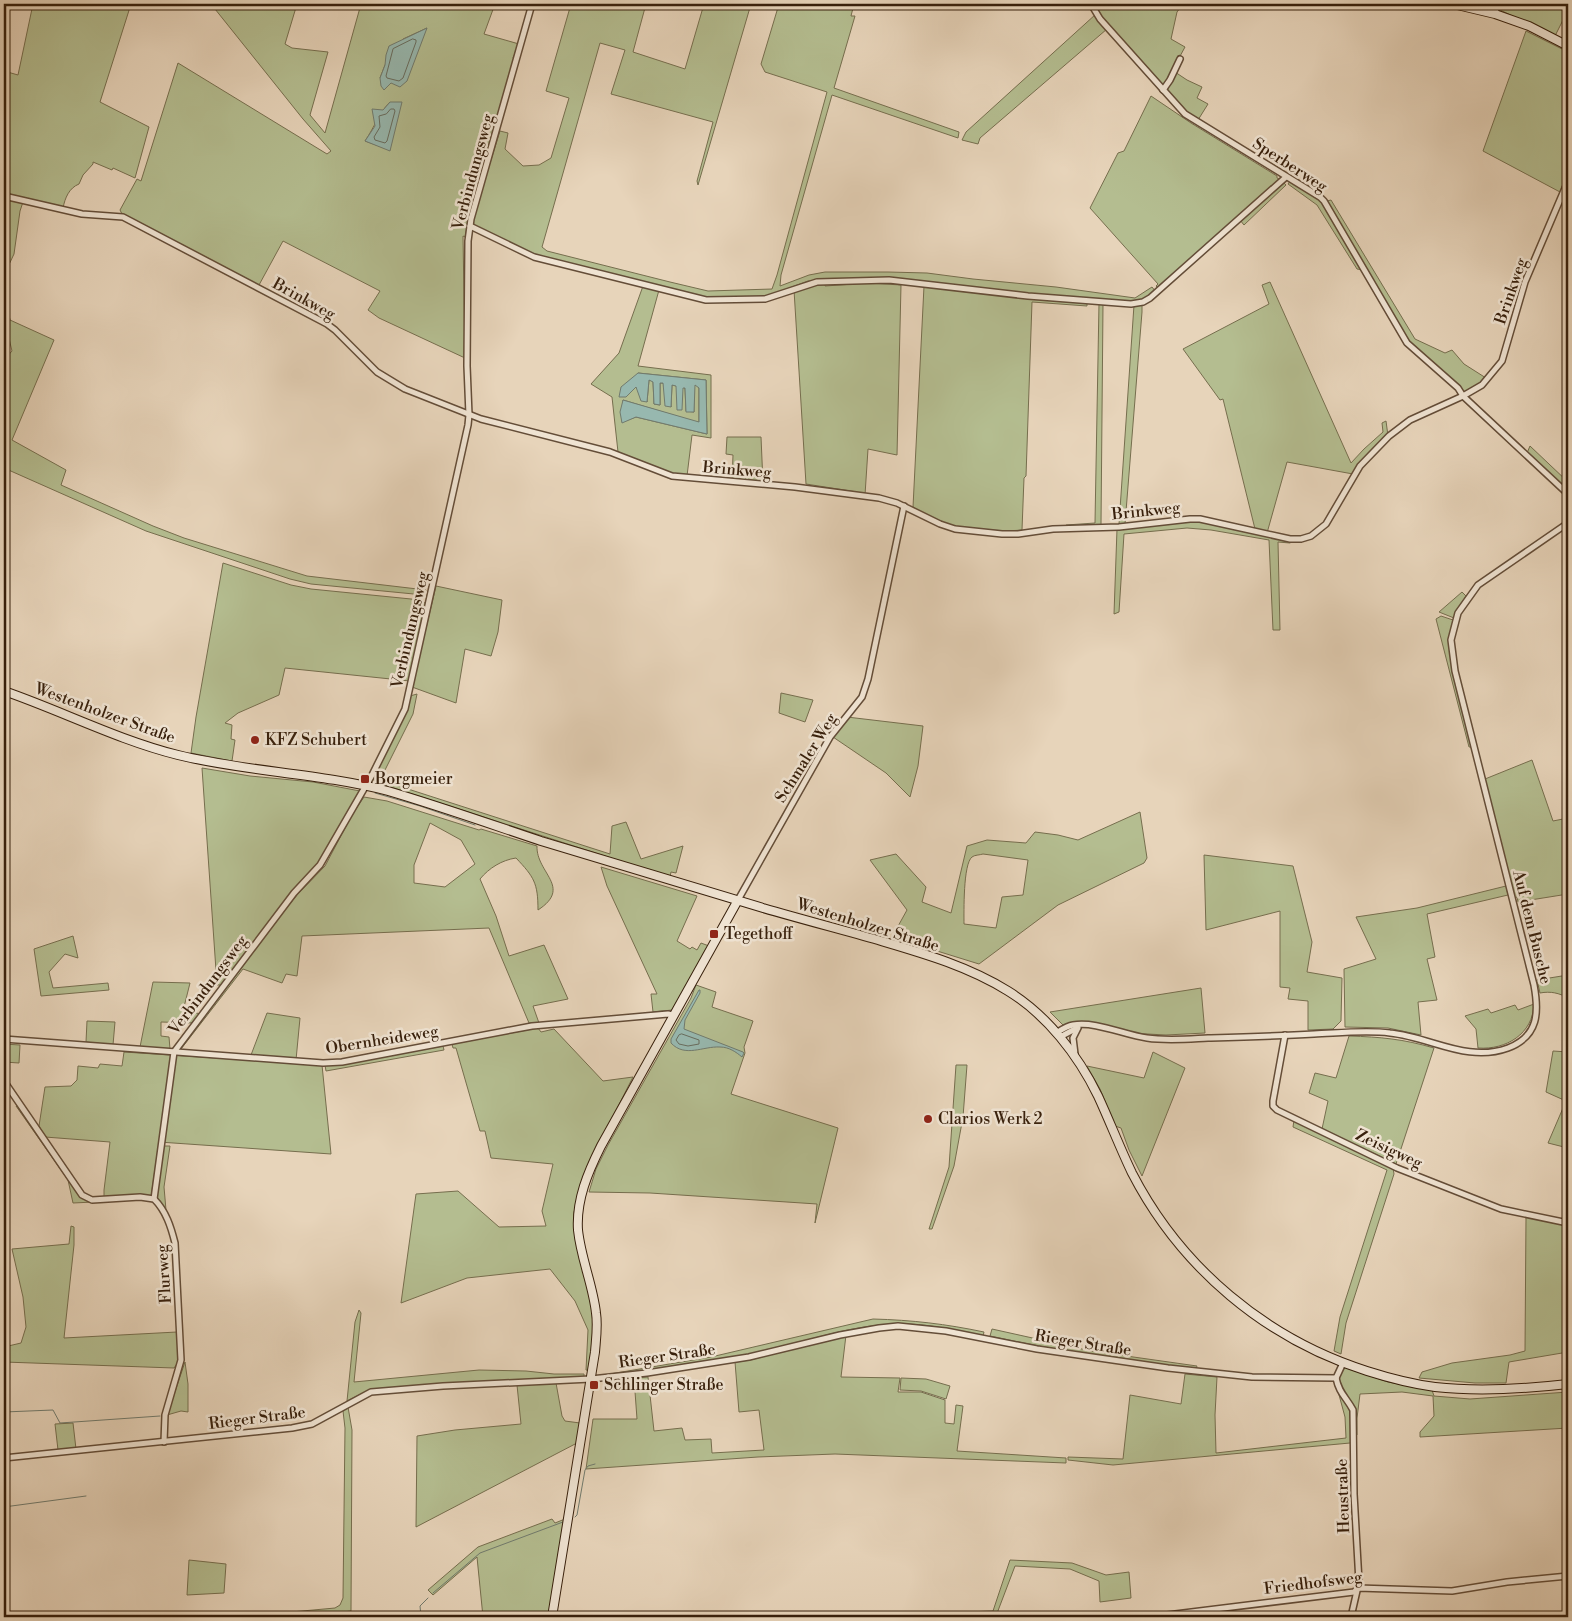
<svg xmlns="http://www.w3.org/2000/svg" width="1572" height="1621" font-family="'Libre Bodoni',serif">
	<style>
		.green { fill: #b4bd90; stroke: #766e4e; fill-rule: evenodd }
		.water { fill: #97b8af; stroke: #717b6e }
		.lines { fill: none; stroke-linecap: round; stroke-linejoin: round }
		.shore { stroke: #686c5e; stroke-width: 1 }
		.stream { stroke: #717b6e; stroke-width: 1 }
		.street-casing { stroke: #644d38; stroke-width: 8 }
		.secondary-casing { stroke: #38200c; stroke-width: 10 }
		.street { stroke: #efe3d2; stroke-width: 5 }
		.secondary { stroke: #efe3d2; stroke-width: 8 }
		.poi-dot { fill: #8f2418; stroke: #efe3d2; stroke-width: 2 }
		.labels { text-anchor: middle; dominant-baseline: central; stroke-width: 5; stroke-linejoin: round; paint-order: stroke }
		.street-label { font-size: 16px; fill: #38200c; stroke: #efe3d2 }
		.poi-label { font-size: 16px; fill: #38200c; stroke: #efe3d2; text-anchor: start }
	</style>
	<rect width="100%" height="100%" fill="#e7d4ba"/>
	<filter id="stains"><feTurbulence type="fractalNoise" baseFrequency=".004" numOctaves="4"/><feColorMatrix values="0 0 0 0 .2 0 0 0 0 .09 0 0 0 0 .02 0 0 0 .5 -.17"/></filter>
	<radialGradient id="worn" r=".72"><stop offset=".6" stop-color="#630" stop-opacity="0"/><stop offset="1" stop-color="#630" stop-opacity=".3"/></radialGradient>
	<g class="green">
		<path d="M33,4h98l-31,98 49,25 -14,51 -22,-10 -1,2 -19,-8v2l-10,11 -4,9c-10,4 -14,14 -16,24l-59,-15v-122l14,4z"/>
		<path d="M211,4h86l-12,40 7,4 36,4 -18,63 15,18 36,-129h134l-11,30 35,10 -6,14 2,2 -47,161 -3,16 -2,-1 2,122 -86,-40 -11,-8 12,-19 -97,-50 -24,44 -137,-71 -2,-4 17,-31 4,2 37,-118 149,91 4,-3 -28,-32zM427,28l-47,50 5,-13 18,-26zM390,102v48l-25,-9c9,-13 14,-28 25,-39z"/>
		<path d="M571,4h75l-13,48 52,17 19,-65h47l-53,181 -1,-4 16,-59 -102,-28 14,-44 -25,-7 -58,204 5,4 123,31 38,9 64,-2 5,-14 50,-183 -62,-20 -4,-8 18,-60h75l-3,12h4l-21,72 125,44 -1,6 -126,-43 -51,180 -1,11 29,-11 16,-3h63l39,1 46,6 83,8 79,11 17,-11 4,5 -13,9 -11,2 -111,-10 -131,-14 -82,2 -43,16 -59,2 -170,-44 -63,-29 1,-12 26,-83 8,2 -3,16 18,17 16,-1 12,-7 18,-60 -23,-7z"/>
		<path d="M1095,4h88l-6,8 -6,27 14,8 -12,22 1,2 -11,15 -2,1 -59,-70z"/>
		<path d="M1500,4h68v6l-13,26 -55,-26z"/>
		<path d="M1096,14l11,15 -127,109 -2,6 -16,-4 4,-8z"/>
		<path d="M1526,31l42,21v120l-8,20 -77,-41z"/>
		<path d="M1175,72l12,8 15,7 -5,11 11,6 -10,16 -10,-7 -21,-23z"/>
		<path d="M1151,96l40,27 86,53v2l4,2 -122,109 -3,-3 2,-2 -68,-76 28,-55 6,-2z"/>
		<path d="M1291,180l32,21 40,69 -6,-1 -40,-64 -29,-21z"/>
		<path d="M1283,182l3,3 -42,40 -4,-5z"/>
		<path d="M4,198l19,4 -3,9 -6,43 -9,19 -1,17 6,30 44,20 -42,100 54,30 -5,15 92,41 31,12 123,38 119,14 -2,5 -113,-11 -21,-5 -144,-48 -142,-63v-108l8,-9 -8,-33z"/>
		<path d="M1331,200l84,139 30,14 7,-3 12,14 22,14 -5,6 -16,9 -57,-51 -81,-141z"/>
		<path d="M1270,282l81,181 13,-14 19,-17 -1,-9 4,-2 2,15 -35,38 -66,-12 -20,71 -12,-4 -32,-130 -3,1 -37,-51 86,-45 -7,-19z"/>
		<path d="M825,283v3l43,-3 33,2 -4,170 -29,-6 -3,46 -8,-1v-2l-51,-8 -12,-194 16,-5z"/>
		<path d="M643,286l16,4 -21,76 73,9v63l-19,-3 -5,41 -25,-5 -44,-19 -6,-55 -21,-13 28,-31zM638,373l68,7 1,54 -71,-17 -14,5 1,-22 76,23v-36l-5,-3v28l-8,-1 -1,-23 -13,-3 -1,22 -8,-24h-3v22l-6,-1 -1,-23 -4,-1 -2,22 -11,-15z"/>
		<path d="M924,286l104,12 59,3v5l-55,-4 -6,174 -2,2 -2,52c-18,2 -65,-1 -82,-8 -9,-4 -18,-9 -27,-15z"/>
		<path d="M1099,303l4,1 -2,221 -33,2 -2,-2 29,-2z"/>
		<path d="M1142,304v8l-17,212h-6l15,-219z"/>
		<path d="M727,437h34l2,46 -31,-2 1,-26 -7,-1z"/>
		<path d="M1530,446l38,36v9l-41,-38z"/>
		<path d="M1195,521l98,20 -3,2 -12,-1 2,88h-7l-4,-90 -58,-10 -24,-2 -63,6 -5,78 -5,2 3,-85z"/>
		<path d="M223,563l68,22 20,4 110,11 5,4 -16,77 -125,-13 -6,27 -41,18 -13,10 7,2 -1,14 4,1 -3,21 -41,-8 5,-36z"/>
		<path d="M436,586l66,14 -4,32 -7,24 -26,-7 -9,54 -44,-16z"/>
		<path d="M1462,592l4,4 -10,16 -2,6 -15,-6z"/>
		<path d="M1441,616l12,4 -3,20 22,107h-3l-33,-128z"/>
		<path d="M781,693l32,7 -8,22 -26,-9z"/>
		<path d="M417,694l-4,20 -33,66 230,74 2,-28 14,-4 15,37 42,-13 -7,27 -5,-1 -1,5 -295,-95 -1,-7 36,-79z"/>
		<path d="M847,717l76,9 -5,40 -8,31 -24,-24 -53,-36z"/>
		<path d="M1532,760l21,61 15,-3v76l-50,8 -1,-5 -3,1 -29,-119z"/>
		<path d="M202,768l48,8 63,6 47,9 -40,73 -62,73h-1l-36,48h-4z"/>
		<path d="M364,797l23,4 92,29 2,-1 56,17c-1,27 36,41 1,64 0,-27 -4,-33 -22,-52 -14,2 -27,10 -36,21l16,37 13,40 35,-11 24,54 -35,7 6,17h-10l-40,-95 -187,8 -5,40 -11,-2 -4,9 -39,-14 -62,80 -2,-1 74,-99 44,-54 28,-29 28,-53zM430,823l31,17 14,24 -30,23 -31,-4v-18z"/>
		<path d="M1140,812l7,46 -3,5 -86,42 -79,59 -87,-27 15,-27 -37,-50 26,-6 30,33 -4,15 29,11 16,-67 20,-6 39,3 9,-11 23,3 20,5zM983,854l45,6 -5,35 -21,2 -6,31 -32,-4c0,-12 -1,-60 8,-67 2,-2 8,-2 11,-3z"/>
		<path d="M1204,855l89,11 19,76 -5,30 35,6 -1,43 -8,8 -25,1v-29l-20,-2 2,-11 -10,-1v-76l-74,19z"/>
		<path d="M601,867l96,29 -20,45 13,8 2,-2 5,3 4,-7 8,3 -37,64 -19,2 -2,-18h6l-50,-108z"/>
		<path d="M1506,886l2,9 -81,19 8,43 -8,2 10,41 -19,2 3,33 -33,-7 -43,-1 -1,-58 32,-10 -20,-42 61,-9z"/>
		<path d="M73,936l5,22 -13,-4 -16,18 4,16 55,-5 1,7 -68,6 -7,-47z"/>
		<path d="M1568,975v23c-9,-5 -17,-7 -28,-5l-3,-13z"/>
		<path d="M153,982l37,1 -7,28 19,3 -8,9 -33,-1v14l8,1 1,12 -30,-2z"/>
		<path d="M696,985l20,7 -4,15 41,14 -9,26 1,6 -14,41 107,34 -23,95 2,-19 -167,-11 -61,-1 7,-23 12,-24 83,-147z"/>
		<path d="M1201,988l4,45 -39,2 -37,-2 -58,-10 -8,2 -13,-13z"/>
		<path d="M1534,1004c-1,30 -28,46 -56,44l-2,-19 -11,-13 23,-7 3,4 24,-8 3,5z"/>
		<path d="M267,1013l33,5 -4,42 -45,-5z"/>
		<path d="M87,1021l28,1 -2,23 -27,-3z"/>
		<path d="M538,1028l3,4 13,-3 49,52 30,-4 -45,88 -14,47 1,18 19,84v16l-4,41 -4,-1 2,-40 -13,-29 -25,-32 -83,9 -66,25 15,-109 42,-3 41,36 47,-1 -4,-15 11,-47 -62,-6 -6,-27h-5l-24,-83h-3l-1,-4z"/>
		<path d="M1349,1036c32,1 54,3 85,12l-38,116 -74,-35 6,-28 -19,-8 6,-20 21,5z"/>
		<path d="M4,1044l16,1 -1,18 -15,-1z"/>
		<path d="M443,1046l1,4 -118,21 -1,-6 18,-1z"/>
		<path d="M1553,1051l15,1v96l-20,-5 18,-42 -20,-9z"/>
		<path d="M124,1052l198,13 9,89 -172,-12 -8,55 -47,1v-8l6,-48 -65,-5 -6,-11 6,-39 26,-1 6,-6 1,-14 20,2 2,-4 22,2z"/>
		<path d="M1153,1052l32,16 -43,108 -13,-26 -8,-22 -6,-2 -15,-37 -13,-23 57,12z"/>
		<path d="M956,1065h11l-4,52 -9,49 -22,63h-3l20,-62z"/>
		<path d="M16,1106h4l62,90 12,6 -21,1 -5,-23z"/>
		<path d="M1294,1120l99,48 1,6 -48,149 -5,31 -7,-3 6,-34 47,-147 -94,-43z"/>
		<path d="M163,1146h7l-6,41 2,23 -10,-11z"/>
		<path d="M1526,1217l42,9v126l-59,10 -3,21h-31l-56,-5 3,-6 30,-9 58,-8 15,-4z"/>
		<path d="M71,1226l3,1v18l-10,93 113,-6 2,29 -5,7 -170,-6v-15l17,-4 5,-16 -3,-30 -11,-48 57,-5z"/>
		<path d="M359,1310l2,3 -7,69 125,-12 47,1 28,3h30v3l-141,7 -72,5 -24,12 8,-79z"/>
		<path d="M873,1319c39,1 73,5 111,13l-1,4c-28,-6 -58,-13 -86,-12 -51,1 -100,21 -149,31 -44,9 -90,16 -135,20l-3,-1 101,-17z"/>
		<path d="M992,1329l99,22 106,15 -1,3c-69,-8 -138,-18 -206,-33z"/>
		<path d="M846,1335l-5,42 59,1 -2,14h23l24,8v23l9,1 2,-19 7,1 -6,45 109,7v5l-231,-9 -77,3 -172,12 7,-50h44l-3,-41 14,-1 6,54 28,-3 3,12 26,-1 1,14 52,-3 -5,-40 -20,2 -4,-50 15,-2z"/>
		<path d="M185,1362l3,22v28l-7,-1 -14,4z"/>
		<path d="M1344,1367l44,15 44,8 2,6 36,3 98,-7v36l-148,9v-5l14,-16 -1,-20 -31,-4 -42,2 -3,24v17l-5,2v5l-2,1 -237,22 -45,-5v-3l55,2 7,-64 51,9 4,-30 32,3 -2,38 1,38 130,-15 -1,-21 -10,-37 4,-3z"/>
		<path d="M901,1378l25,1 24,7 -4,13 -25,-8 -21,-1z"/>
		<path d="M556,1383l6,33 3,5 15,2 -3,20 -161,84 1,-91 38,-6 66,-6 -4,-39z"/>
		<path d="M348,1407l4,23 -1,181 -51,6h-63l98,-9 5,-3 3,-7 2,-170 -2,-17z"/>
		<path d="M73,1423l3,26 -18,1 -3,-26z"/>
		<path d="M552,1519l3,4 10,-4 -15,94 -67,4 -6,-60 -44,38 -5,-5 50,-43z"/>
		<path d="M189,1560l37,4 -2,29 -37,2z"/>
		<path d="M1010,1560l62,3 34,12 23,-3 2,26 -31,4 -1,-21 -29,-12 -55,-3 -19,50 -62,1 1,-4 58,-2z"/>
	</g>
	<g class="water">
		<path d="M427,28l-20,53 -7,6 -9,-4 -7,7 -3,-4 -1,-8 5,-13 1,-10 3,-9z"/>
		<path d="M390,102h12l-12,49 -25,-10 10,-15 -3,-17 11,1z"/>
		<path d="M638,373l68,7 1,54 -71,-17 -14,6 -2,-11 3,-12 76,22v-34l-4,-3 -1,27h-8l-1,-24h-2l-1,22h-5l-1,-24 -4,-1 -1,22 -6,-1 -2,-23h-3v22l-6,-1 -1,-22 -4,-2 -2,22 -6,-1 -5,-14 -10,10h-7l2,-10z"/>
		<path d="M699,990h1v3l-15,27 -1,9 59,23 1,1 -2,4c-6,-5 -13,-10 -22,-10 -17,-1 -35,11 -49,-4v-4z"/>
	</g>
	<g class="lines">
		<g class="shore">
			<path d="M413,39l3,1v2l-13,36 -4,3 -12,-3 -1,-2 7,-27z"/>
			<path d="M391,109h3l1,2 -8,30 -2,2 -10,-3 -1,-3 6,-10 -1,-11 7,-2z"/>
			<path d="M682,1034l17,6v4l-11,2 -9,-2 -3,-4 3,-5z"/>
		</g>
		<g class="stream">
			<path d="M375,793l45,13 55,19"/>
			<path d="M4,1412l49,-2 7,13 100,-7"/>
			<path d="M4,1507l82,-11"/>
			<path d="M575,1517l2,-2 8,-45 3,-4 7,-2"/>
			<path d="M433,1593l47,-40 83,-31"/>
			<path d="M421,1617l-1,-11 8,-8"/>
		</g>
		<g class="street-casing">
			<g id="street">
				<path d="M1091,4l9,15 85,95 135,83 4,4 83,142 51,45 5,8 105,98"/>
				<path d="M1495,14l2,-10"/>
				<path d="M1163,90l7,-10 10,-21"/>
				<path d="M4,196l78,18 41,3 204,107 8,6 42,42 28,17 76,30 129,33 62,24 123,11 84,11 18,5 43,21 15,5 47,5h16l35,-5 66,-2 71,-8h10l90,20h11l10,-3 15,-12 34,-58 29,-30 21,-16 53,-24 19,-11 20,-24 23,-79 43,-101"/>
				<path d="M470,226l64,31 172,43 59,-1 52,-17 72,-2 139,16 103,8 12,-2 7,-4 136,-121"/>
				<path d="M738,900l92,-163 32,-40 6,-18 36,-173"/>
				<path d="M1056,1033c5,-3 11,-7 17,-8 23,-4 51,10 74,13 20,3 41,1 61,0 35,-1 71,-2 106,-4 25,-1 51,-4 76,-1 41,4 77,30 118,15 31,-12 31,-36 26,-63l-79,-314 -4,-31 7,-27 20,-28 90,-62"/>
				<path d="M1285,1035l-12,66v5l4,4 120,58 104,41 67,14"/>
				<path d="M1060,1037l17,-9"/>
				<path d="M4,1039l319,24 19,-1 190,-36 136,-12 6,1"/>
				<path d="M1075,1054l-2,-16 5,-10"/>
				<path d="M4,1081l78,114 10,5 48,-3 14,2c12,12 17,28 21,44l6,117 -16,55 -1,27"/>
				<path d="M154,1199l20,-147 120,-159 26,-28 52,-90 33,-66 63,-284 1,-10 -2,-49 1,-125 3,-22 61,-215"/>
				<path d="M1336,1378c3,15 10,19 17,32l1,84 5,88 -8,35"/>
				<path d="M1336,1378l7,-15"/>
				<path d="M4,1458l288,-30 20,-4 59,-32 72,-6 148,-7 56,-6 102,-16 91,-22 39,-7 19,-2 48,5 91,18 131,19 84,9 84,1"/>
				<path d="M1151,1617l203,-25 4,-4 94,3 55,-9 61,-6"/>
			</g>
		</g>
		<g class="secondary-casing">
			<g id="secondary">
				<path d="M1453,4l42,10 34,12 39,20"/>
				<path d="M4,691c58,20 114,49 174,64 69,17 141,18 210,36 51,15 102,33 153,50 74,23 148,45 222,67 38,11 76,21 115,32 44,13 90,26 130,51 39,24 70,64 90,105 12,26 22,52 34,77 49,95 134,166 235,198 22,7 45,13 68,16 45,5 89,2 133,-3"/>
				<path d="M552,1617l43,-265c1,-13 3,-26 1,-39 -3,-28 -15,-54 -18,-83 -2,-30 10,-58 23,-84l137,-246"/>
			</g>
		</g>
		<use href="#street" class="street"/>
		<use href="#secondary" class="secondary"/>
	</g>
	<g class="poi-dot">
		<circle cx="255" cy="740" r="5"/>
		<rect x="360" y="774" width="10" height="10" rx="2.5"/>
		<rect x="709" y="929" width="10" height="10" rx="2.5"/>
		<circle cx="928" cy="1119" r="5"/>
		<rect x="589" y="1380" width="10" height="10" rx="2.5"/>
	</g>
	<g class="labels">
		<g class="street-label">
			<text transform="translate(1290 165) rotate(33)">Sperberweg</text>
			<text transform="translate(473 172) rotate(-75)">Verbindungsweg</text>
			<text transform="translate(1511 291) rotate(-71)">Brinkweg</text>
			<text transform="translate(304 299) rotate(29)">Brinkweg</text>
			<text transform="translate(737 470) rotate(5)">Brinkweg</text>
			<text transform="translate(1146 511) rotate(-6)">Brinkweg</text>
			<text transform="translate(410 630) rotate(-77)">Verbindungsweg</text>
			<text transform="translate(105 713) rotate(20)">Westenholzer Straße</text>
			<text transform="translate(806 758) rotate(-58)">Schmaler Weg</text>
			<text transform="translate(868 925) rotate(17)">Westenholzer Straße</text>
			<text transform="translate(1532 927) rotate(76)">Auf dem Busche</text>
			<text transform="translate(208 985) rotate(-53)">Verbindungsweg</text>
			<text transform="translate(382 1040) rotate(-9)">Obernheideweg</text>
			<text transform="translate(1389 1149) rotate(25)">Zeisigweg</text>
			<text transform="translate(164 1274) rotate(-94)">Flurweg</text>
			<text transform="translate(1083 1343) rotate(9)">Rieger Straße</text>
			<text transform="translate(667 1356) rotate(-8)">Rieger Straße</text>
			<text transform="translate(257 1418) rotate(-7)">Rieger Straße</text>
			<text transform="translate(1343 1496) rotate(-92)">Heustraße</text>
			<text transform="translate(1313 1583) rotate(-7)">Friedhofsweg</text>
		</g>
		<g class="poi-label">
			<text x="265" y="740">KFZ Schubert</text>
			<text x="375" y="779">Borgmeier</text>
			<text x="724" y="934">Tegethoff</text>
			<text x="938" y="1119">Clarios Werk 2</text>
			<text x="604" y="1385">Schlinger Straße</text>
		</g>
	</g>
	<rect width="1572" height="1621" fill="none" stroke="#e7d4ba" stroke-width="20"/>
	<rect x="5" y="5" width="1562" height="1611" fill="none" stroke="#38200c" stroke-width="2.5"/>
	<rect x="10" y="10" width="1552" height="1601" fill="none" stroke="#38200c"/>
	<rect width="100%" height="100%" filter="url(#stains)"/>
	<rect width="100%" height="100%" fill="url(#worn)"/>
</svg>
